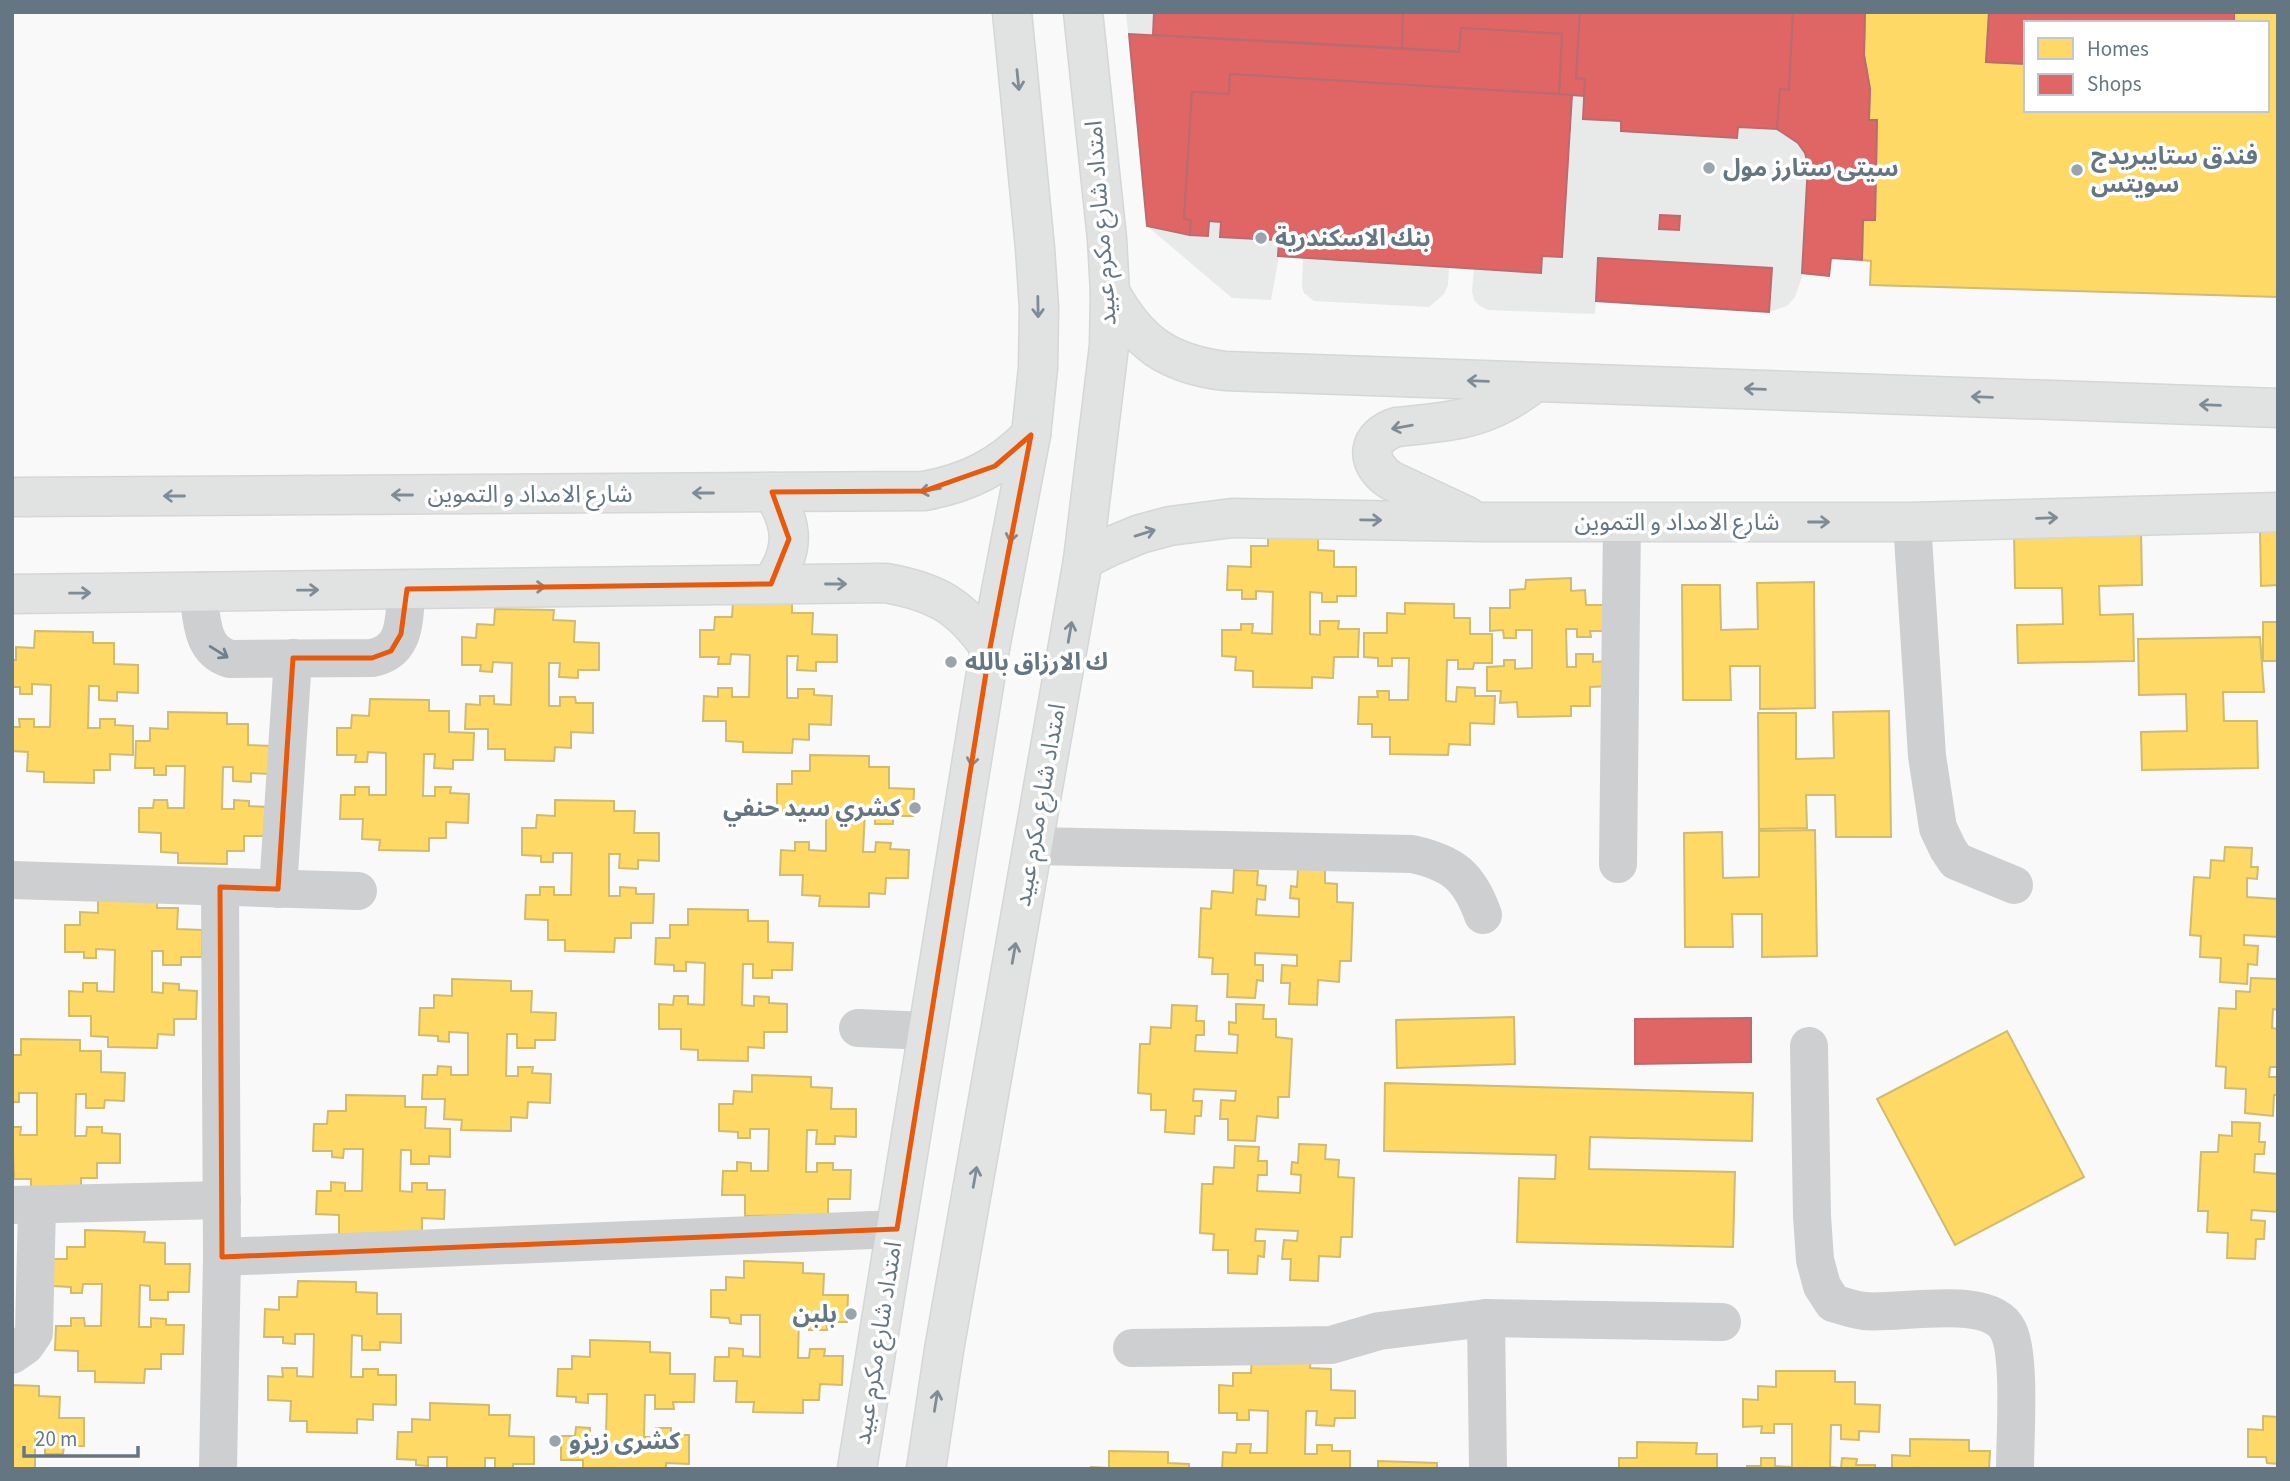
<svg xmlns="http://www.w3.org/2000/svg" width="2290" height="1481" font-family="'Source Sans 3','Noto Sans Arabic',sans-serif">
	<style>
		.built { fill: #e8e9e9; fill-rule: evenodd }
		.homes { fill: #ffd966; stroke: #d1bb6f; stroke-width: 2 }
		.shops { fill: #e06666; stroke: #bb6b6f; stroke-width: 2 }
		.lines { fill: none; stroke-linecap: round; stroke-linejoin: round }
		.secondary-casing { stroke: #d5d6d7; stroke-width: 41 }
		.street { stroke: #cecfd0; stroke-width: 38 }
		.secondary { stroke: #e1e2e2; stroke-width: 38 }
		.oneway { stroke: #7e8c96 }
		.oneway2 { stroke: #707f8b }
		.marked { fill: none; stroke: #e8590c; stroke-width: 5; stroke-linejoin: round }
		.poi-dot { fill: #99a4ac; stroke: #fff; stroke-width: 2.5 }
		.labels { text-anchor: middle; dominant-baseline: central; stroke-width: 7; stroke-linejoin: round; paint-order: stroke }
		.poi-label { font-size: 24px; font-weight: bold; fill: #657683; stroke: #fff; text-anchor: start }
		.street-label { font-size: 24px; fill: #657683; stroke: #fff }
	</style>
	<rect width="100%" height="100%" fill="#f9f9f9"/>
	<path class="built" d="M1126,12h1152v285l-447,-39 -2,18 -26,-2 -8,23 -8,9 -18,6 -173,-11 -1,13 -107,-4 -8,-4 -6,-6 -2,-9 2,-23 -25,-1 -1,18 -4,9 -15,13 -115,-6 -10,-8 -2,-6 1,-29 -24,-2 -8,44 -39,-2 -85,-72zM2026,23h241v87h-241z"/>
	<g class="homes">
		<path d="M1865,12h124l-3,50 40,2v46h241v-87h-33v-11h44v285l-408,-12 1,-24 -9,-1 1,-40h12l2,-100h-8l1,-31 -6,-34z"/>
		<path d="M2141,530l1,55 -43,1 1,29 33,-1 1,47 -116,2 -1,-38 46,-1 -1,-36h-47l-1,-56z"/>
		<path d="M2260,530h18v55l-17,1z"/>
		<path d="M1268,536l50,1v13l16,1v16h22v29h-19v6h-15v-9l-12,-1v42l10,1v-14h19l-1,8h21l-1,28h-24l-1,21 -21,-1v11l-59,-1v-16l-18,-1 1,-13 -14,-1v-26h19v-6h12l-1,9 20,1 1,-42 -17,-1v8h-14v-9h-15l1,-24 23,1v-21h17z"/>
		<path d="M1571,578v13l14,-1 1,15h21v26h-17l1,6h-14v-8h-11l1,38h9v-13h17v8l18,-1 1,25 -22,1v19h-19v10l-53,1 -1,-15 -17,1 1,-12h-14v-24l17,-1v-6h11v9l17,-1v-38h-16v8h-12l-1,-8 -13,1v-23h20v-18l15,-1 1,-9z"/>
		<path d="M1814,582l1,126 -55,1v-43h-30l1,34h-48l-1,-115h38l1,45 37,-1 -1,-46z"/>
		<path d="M733,601l59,1v11h21l-1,21 25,1v27h-21v9l-19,-1 1,-14h-11v42h11v-9h16v6l18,1 -1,29 -22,-1v16l-16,-1 -1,14 -49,-1v-10l-17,-1v-20h-23l1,-25 14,1v-9h14v9h17l1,-42 -19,-1 -1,10h-12l1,-7h-19v-27h14l1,-13h17z"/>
		<path d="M1405,603l49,1v14h16v16h22v29h-18l-1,6h-15v-9h-11l-1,41 10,1 1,-15 18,1v8h20l-1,28 -24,-1v22l-21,-1 -1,11 -58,-1v-17h-18v-13h-14l1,-27h19l-1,-6h12v9h19l1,-42h-17v8h-14v-8l-14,-1v-24h23v-20l18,1z"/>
		<path d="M495,609l59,1 -1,10 22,1 -1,21 25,1v27h-21v8l-19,-1 1,-14h-11v43h11v-9h15l1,6h17v30l-22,-1v16l-16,-1 -1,14 -49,-1v-11h-17v-20h-23l1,-25 14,1v-9h14v8l17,1 1,-42 -19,-1 -1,10 -12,-1 1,-6h-19v-28l14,1 1,-14 17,1z"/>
		<rect x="2263" y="622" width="15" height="39"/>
		<path d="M35,631l58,1v11h21v21l24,1v28l-21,-1v9l-18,-1v-14h-10l-1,42h12v-9h15v6l18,1v29l-23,-1v16h-16v13l-50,-1v-10l-17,-1 1,-19 -16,-1v-24h8l-1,-8h15v8h16l1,-42 -19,-1v10h-12v-7h-8v-27h4v-13l18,1z"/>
		<path d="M2260,637l4,55h-41l1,29h33l1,47 -116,2 -1,-38 46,-1 -1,-37 -47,1 -1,-56z"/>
		<path d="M370,699l59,1v11h20v21l25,1 -1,27h-20v9l-19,-1 1,-14h-11l-1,42h12v-9h16l-1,6 19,1 -1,29 -22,-1v16h-17v13l-50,-1 1,-10 -18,-1 1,-20h-23l1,-24h14v-8h14v8h17v-42l-18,-1 -1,10h-12l1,-7h-19v-27h14l1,-13 17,1z"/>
		<path d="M1889,711l2,126h-55l-1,-42h-29l1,33 -48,1 -1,-116h38v46l38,-1 -1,-46z"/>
		<path d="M168,712l59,1v11h21v21l24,1v28l-21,-1v9l-18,-1v-14h-10l-1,42h12v-9l15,1v5l18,1v29h-23v15h-17v13l-49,-1v-10l-17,-1v-19l-22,-1v-24h14l1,-8h13l1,8h16l1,-42h-19v9h-12v-7h-19l1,-27h14v-13l18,1z"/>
		<path d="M810,755l59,1v11h20v21l25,1 -1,27h-20v8h-18v-14h-10l-2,42h12l1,-10 15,1 -1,6 19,1 -1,28h-22l-1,16 -16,-1v14l-50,-1 1,-10 -18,-1 1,-20h-23l1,-25 14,1v-9h14v8l17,1v-42l-18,-1v9h-13v-6h-18v-27h15v-13h18z"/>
		<path d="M555,800l59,1v10h21l-1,22h25v28l-21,-1v9l-19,-1 1,-14h-11v42h11v-9l16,1v6h18l-1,29h-22v15h-16l-1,14 -49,-1v-11h-17v-20l-23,-1 1,-24h14v-8h14v8h17l1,-42h-19v9h-12v-6l-19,-1v-27h14l1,-13 18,1z"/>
		<path d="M1815,830l2,126 -55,1v-43h-30l1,33h-48l-1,-114 38,-1 1,46 36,-1v-46z"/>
		<path d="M2225,847l27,1 -1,19h7l-1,12 -10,-1v19l31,2v38l-34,-2v10l14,1 -1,19 -9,-1 -1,20 -27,-2 1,-24 -21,-1 1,-21 -11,-1 4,-58 16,1 1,-18 13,1z"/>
		<path d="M1298,868l27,1v14l12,1v18l16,1 -2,58h-11l-1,21 -21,-2 -1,25 -28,-1 1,-21h-9l1,-18 15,1v-11l-42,-2v12h8v16l-6,-1 -2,18 -28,-1 1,-23h-16l1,-16 -14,-1 2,-49 10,1 1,-18 21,2 1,-23 24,1 -1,14 9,1 -1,14 -8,-1 -1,16 43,2v-18l-9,-1 1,-12 6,1z"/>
		<path d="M98,896l59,1v11h21l-1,21 25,1v27h-21v8h-18v-14h-11v41l11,1v-10l16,1v6l18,1 -1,28h-22v16l-16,-1 -1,14 -49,-1v-10l-17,-1v-20h-22v-25l14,1v-9h14v8l17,1 1,-42 -19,-1v9h-12v-6h-19v-27h15v-13l18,1z"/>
		<path d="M688,909l60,1v11h20v21l25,1 -1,27h-20v8h-19v-14h-10l-1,41 12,1v-10l15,1v6l18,1v28h-23v16l-16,-1v14l-50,-1v-10l-17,-1v-20h-22v-25l14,1 1,-9h14v8l16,1 1,-42 -19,-1v9h-12v-6l-19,-1 1,-26h14v-13h18z"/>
		<path d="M2251,978l27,1v31l-5,-1 -1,19 6,1v38h-8l-1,10h9v18h-4l-1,21 -28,-3 1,-24 -21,-1 1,-21 -10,-1 3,-58 17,1v-18l14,1z"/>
		<path d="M452,979l59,2v10h21l-1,21 25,1 -1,27h-20v8h-18v-14h-10l-1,42h12v-9h15l-1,6 19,1 -1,29 -22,-1 -1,16 -16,-1v14l-50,-1 1,-10 -18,-1 1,-20h-23l1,-24h14l1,-9 13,1v8h17v-42l-19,-1v10l-11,-1v-5l-19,-1 1,-27h14v-13l18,1z"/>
		<path d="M1236,1004l28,1 -1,14h13v18l16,2 -3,58h-11v21l-21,-2 -2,25 -27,-1v-21h-8l1,-19 14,1 1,-10 -42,-2 -1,12h9l-1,15h-6l-1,18 -29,-2 1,-22h-15v-16l-13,-1 2,-49h10l1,-17 20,1 1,-23 25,1 -1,15h8v14h-8l-1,16 42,2 1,-18 -9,-1v-12l7,1z"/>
		<path d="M1514,1017l1,47 -118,4 -1,-48z"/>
		<path d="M2007,1031l77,146 -129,68 -78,-146z"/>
		<path d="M21,1039l59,1v11h21v21l24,1 -1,28 -19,-1 -1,8h-18v-14h-10l-1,42h11l1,-9h15v6l18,1v29h-23v15h-16v13l-50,-1v-11h-17l-2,-52h9l-1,8h17v-42h-18v9h-7v-47h9z"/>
		<path d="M752,1075l59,2v10l21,1 -1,21h25v28l-21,-1v8h-19l1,-14h-10l-1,42h11v-9h16v7h18l-1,29h-22v16l-83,1v-21h-23l1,-24h14v-9l14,1v8h17l1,-42h-19v9h-12v-6l-19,-1v-27h14l1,-13 18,1z"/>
		<path d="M1385,1083l368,10 -1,48 -162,-4 -1,32 146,3 -2,75 -216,-5 2,-64 36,1 1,-24 -172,-4z"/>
		<path d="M346,1095l59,1v11h21l-1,21 25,1v28l-21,-1v8h-18v-14h-10l-1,41 12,1v-9h15v7h18l-1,29 -22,-1v16l-83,1v-20l-23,-1 1,-23h14v-9l14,1v8h17l1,-42h-19l-1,9 -11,-1v-6h-19l1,-27h13l1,-13h18z"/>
		<path d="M2232,1122l28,1 -1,19h6l-1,12h-9l-1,18 24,2v38l-26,-2 -1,10 14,1 -1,18h-8l-1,20 -28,-1 1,-25 -21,-1 1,-21h-10l3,-59h17l1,-17 13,1z"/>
		<path d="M1299,1144l27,1 -1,14 14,1 -1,17 16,1 -2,59h-11l-1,20 -21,-1 -1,25 -28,-1 1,-21h-9l2,-19 13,1 1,-10 -42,-2 -1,12h10l-1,16 -6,-1 -1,18 -29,-1v-23h-15l1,-16 -14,-1 2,-49h11l1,-17 20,1 1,-22 24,1 -1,14h9v14h-9l-1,16 43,2 1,-18 -10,-1 1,-12 6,1z"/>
		<path d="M85,1230l60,2 -1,10 21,1v21h25l-1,28h-21v8h-18v-14l-10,-1 -1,42h12v-9l15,1v6h18l-1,29h-22v15h-16l-1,14 -49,-1v-11h-17v-20l-23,-1 1,-24h15v-8h13l1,8h16l1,-42h-19l-1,9h-11v-6l-19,-1 1,-27h14v-12h18z"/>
		<path d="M744,1261l59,2v10l21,1 -1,21h25l-1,27h-20v8h-18v-14h-10l-1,42h11l1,-9h15l-1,7h19l-1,29 -22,-1 -1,16h-16v13l-50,-1 1,-10h-18l1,-21h-23l1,-24h14v-9l14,1v7l17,1v-42h-19v9l-11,-1 -1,-5 -18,-1v-27h15v-13l18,1z"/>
		<path d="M298,1281l58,1v10l21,1v21h24v29l-21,-1v8h-18v-14l-10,-1 -1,42h12v-8h15v6h18v30l-23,-1v16l-16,-1v14l-50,-1v-11h-17l1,-20 -23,-1v-24l15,1 -1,-9h15v8l16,1 1,-43h-19v10l-12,-1v-6h-19l1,-28 14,1v-13h18z"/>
		<path d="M590,1340l60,2v10l20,1v21h25l-1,28h-21l1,7h-19v-14h-10l-1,42h12v-9h15v7h18v29l-23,-1v6h-83v-9h-22v-24h14l1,-9 14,1v8h16l1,-42h-19v9l-12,-1v-5l-19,-1 1,-27h14v-13l18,1z"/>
		<path d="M1252,1357l59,1 -1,10 21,1v21l24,1v27h-20l-1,8 -18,-1 1,-14h-11l-1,43h12v-9h15v6h18v18h-128l1,-17 13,1 1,-9h14l-1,9h17l1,-42 -19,-1v10h-12v-7h-18v-28l14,1v-13h18z"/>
		<path d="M1776,1371h59v11h20v22l25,1 -1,27 -20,-1v9l-18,-1v-14h-10l-1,42 11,1 1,-10 15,1 -1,6h19v4h-128v-3h14v-8h14v8l17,1v-43h-18v9h-13l1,-7 -19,1v-28l15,1v-14l18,1z"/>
		<path d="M12,1385l27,1v10l21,1 -1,21h25v28h-20l-1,8h-18v-14l-10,-1v30h-23z"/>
		<path d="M430,1403l59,2v10h21l-1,21 25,1v27h-21v5h-18v-11h-10v11h-38v-12h-19v9l-12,-1v-5l-19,-1 1,-27h14v-13l18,1z"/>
		<path d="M2263,1416l15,1v47l-11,-1 -1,-6h-18v-28l15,1z"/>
		<path d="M1910,1439l59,1v11h21l-1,18h-112l15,-1v-13l18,1z"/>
		<path d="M1637,1442l60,1 -1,11h21v15h-98v-11h18z"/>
		<path d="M1109,1451l59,1v11l21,1v5h-98v-2l18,1z"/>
		<path d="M1378,1461l59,2v6h-59z"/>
	</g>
	<g class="shops">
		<path d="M1154,12h249l-1,36 -249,-13z"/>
		<path d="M1403,12h177l-4,66 9,1 -1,17 -25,-2 3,-60 -101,-6 -2,24 -57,-4z"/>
		<path d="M1580,12h213l-4,78 -9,-1 -3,40 -39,-2 -1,11 -116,-7v-10l-38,-2 2,-40 -9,-1z"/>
		<path d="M1793,12h72l-1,43 6,34 -1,31h8l-2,100h-12l-1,40 -31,-2 -2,18 -27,-3 6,-109 -3,-11 -7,-10 -21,-14 3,-40 9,1z"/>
		<path d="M1989,12h245v11h-208v41l-40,-2z"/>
		<path d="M1461,28l101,6 -3,60 -329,-20 -1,20 -37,-2 -8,127 7,1 -1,15 -43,-9 -18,-192 330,18z"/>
		<path d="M1230,74l342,21 -10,162 -20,-1 -1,17 -92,-6 -171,-11 1,-16 -59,-3 1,-15 -12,-1 -1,15 -18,-1 1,-15 -7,-1 8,-127 37,2z"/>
		<path d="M1660,215l20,1 -1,14 -20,-1z"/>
		<path d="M1598,258l174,10 -3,44 -173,-11z"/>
		<path d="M1751,1018v44l-116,2v-45z"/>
	</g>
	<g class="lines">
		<g class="secondary-casing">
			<g id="secondary">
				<path d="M1110,292c28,51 58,72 115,79l1053,37"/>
				<path d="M12,497l912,-6c44,-8 76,-24 107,-56"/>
				<path d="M1467,516l-77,-36c-26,-18 -23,-44 7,-53 57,-6 90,-7 137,-44"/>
				<path d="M1083,560l28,-14 29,-12 30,-8 62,-8 248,4h432l366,-10"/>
				<path d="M771,584c23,-32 24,-58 1,-92"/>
				<path d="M12,594l874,-11c50,9 75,23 104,65"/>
				<path d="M857,1469l133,-821 41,-213 7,-67 1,-60 -4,-60 -23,-236"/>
				<path d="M926,1469l18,-119 139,-790 26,-214 1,-54 -3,-53 -24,-227"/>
			</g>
		</g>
		<g class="street">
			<path d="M1912,522l15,234 11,72 10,21 8,12 58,24"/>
			<path d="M198,591c4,27 2,59 32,68l142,-1c36,-7 31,-40 35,-69"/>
			<path d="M1033,846l379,8c41,9 57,22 71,61"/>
			<path d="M1618,864l4,-342"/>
			<path d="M12,880l346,11"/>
			<path d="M278,889l15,-231"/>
			<path d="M858,1028l69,3"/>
			<path d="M1809,1046l3,170 3,44 7,26 11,17c10,3 21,7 31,8 34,4 126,-18 144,19 13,25 7,107 7,139"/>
			<path d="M12,1205l210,-5"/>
			<path d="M222,1257l675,-28"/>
			<path d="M1486,1318l2,151"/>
			<path d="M1132,1348l199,-3 48,-14 107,-13 236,4"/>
			<path d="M12,1355l13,-9 9,-13 3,-127"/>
			<path d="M218,1469l4,-212 -2,-370"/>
		</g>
		<use href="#secondary" class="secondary"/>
	</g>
	<defs><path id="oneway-shaft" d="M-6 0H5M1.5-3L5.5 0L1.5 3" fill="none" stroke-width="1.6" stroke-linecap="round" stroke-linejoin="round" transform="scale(1.75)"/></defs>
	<g class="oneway">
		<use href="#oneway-shaft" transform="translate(1018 80) rotate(84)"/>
		<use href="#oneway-shaft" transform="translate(1038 307) rotate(89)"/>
		<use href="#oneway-shaft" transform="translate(1478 381) rotate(-178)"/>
		<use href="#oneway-shaft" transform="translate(1755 389) rotate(-178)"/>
		<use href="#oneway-shaft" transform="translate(1982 397) rotate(-178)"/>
		<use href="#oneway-shaft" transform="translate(2210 405) rotate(-178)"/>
		<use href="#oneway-shaft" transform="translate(1402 427) rotate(170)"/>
		<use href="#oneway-shaft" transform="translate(930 490) rotate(171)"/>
		<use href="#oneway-shaft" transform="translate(703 493) rotate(180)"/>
		<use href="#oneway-shaft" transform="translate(402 495) rotate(180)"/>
		<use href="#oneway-shaft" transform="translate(174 496) rotate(180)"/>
		<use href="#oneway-shaft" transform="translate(2047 518) rotate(-2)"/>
		<use href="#oneway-shaft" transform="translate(1371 520) rotate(1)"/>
		<use href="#oneway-shaft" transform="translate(1819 522)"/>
		<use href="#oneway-shaft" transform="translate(1012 532) rotate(101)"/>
		<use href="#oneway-shaft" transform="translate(1145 533) rotate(-17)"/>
		<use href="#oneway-shaft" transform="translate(836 584)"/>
		<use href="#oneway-shaft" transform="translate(535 587) rotate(-1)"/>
		<use href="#oneway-shaft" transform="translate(308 590) rotate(-1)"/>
		<use href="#oneway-shaft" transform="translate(80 593) rotate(-1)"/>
		<use href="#oneway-shaft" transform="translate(1070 632) rotate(-80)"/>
		<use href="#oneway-shaft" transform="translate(973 756) rotate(100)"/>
		<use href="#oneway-shaft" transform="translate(1014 953) rotate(-80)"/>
		<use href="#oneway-shaft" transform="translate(975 1177) rotate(-80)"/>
		<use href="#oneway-shaft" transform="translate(936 1401) rotate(-81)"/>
	</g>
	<use class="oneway2" href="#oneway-shaft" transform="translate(219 652) rotate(32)"/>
	<path class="marked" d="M1031,435l-41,213 -93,581 -675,28 -2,-370 58,2 15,-231h79l19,-7 10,-17 6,-45 364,-5 18,-45 -17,-47 152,-1 71,-25z"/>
	<g class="poi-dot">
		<circle cx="1709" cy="168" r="7"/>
		<circle cx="2077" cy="170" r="7"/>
		<circle cx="1261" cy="238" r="7"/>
		<circle cx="951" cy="662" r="7"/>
		<circle cx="915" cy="808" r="7"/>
		<circle cx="851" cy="1314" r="7"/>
		<circle cx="555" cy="1441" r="7"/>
	</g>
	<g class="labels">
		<g class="poi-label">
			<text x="2091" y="156">فندق ستايبريدج<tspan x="2091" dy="28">سويتس</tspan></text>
			<text x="1723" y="168">سيتى ستارز مول</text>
			<text x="1275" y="238">بنك الاسكندرية</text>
			<text x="965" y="662">ك الارزاق بالله</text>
			<text x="901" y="808" text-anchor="end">كشري سيد حنفي</text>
			<text x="837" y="1314" text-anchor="end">بلبن</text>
			<text x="569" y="1441">كشرى زيزو</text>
		</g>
		<g class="street-label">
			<text transform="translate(1101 223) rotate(-94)">امتداد شارع مكرم عبيد</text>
			<text x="530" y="494">شارع الامداد و التموين</text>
			<text x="1677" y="522">شارع الامداد و التموين</text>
			<text transform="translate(1040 805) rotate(-80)">امتداد شارع مكرم عبيد</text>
			<text transform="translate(878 1343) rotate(-81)">امتداد شارع مكرم عبيد</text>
		</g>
	</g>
	<rect width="2290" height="1481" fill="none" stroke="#657683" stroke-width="28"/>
	<rect x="2024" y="21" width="245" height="91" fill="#ffffff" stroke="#c1c8cd" stroke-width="2"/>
	<rect x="2038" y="38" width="35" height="21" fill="#ffd966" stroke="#c1c8cd" stroke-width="2"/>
	<text x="2087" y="56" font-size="21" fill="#657683">Homes</text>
	<rect x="2038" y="74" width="35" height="21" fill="#e06666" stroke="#c1c8cd" stroke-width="2"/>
	<text x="2087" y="91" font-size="21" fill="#657683">Shops</text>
	<path d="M24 1446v10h114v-10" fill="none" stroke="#657683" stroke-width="3.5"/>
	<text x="35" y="1446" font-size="21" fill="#657683" stroke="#ffffff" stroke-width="5" paint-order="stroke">20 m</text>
</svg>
